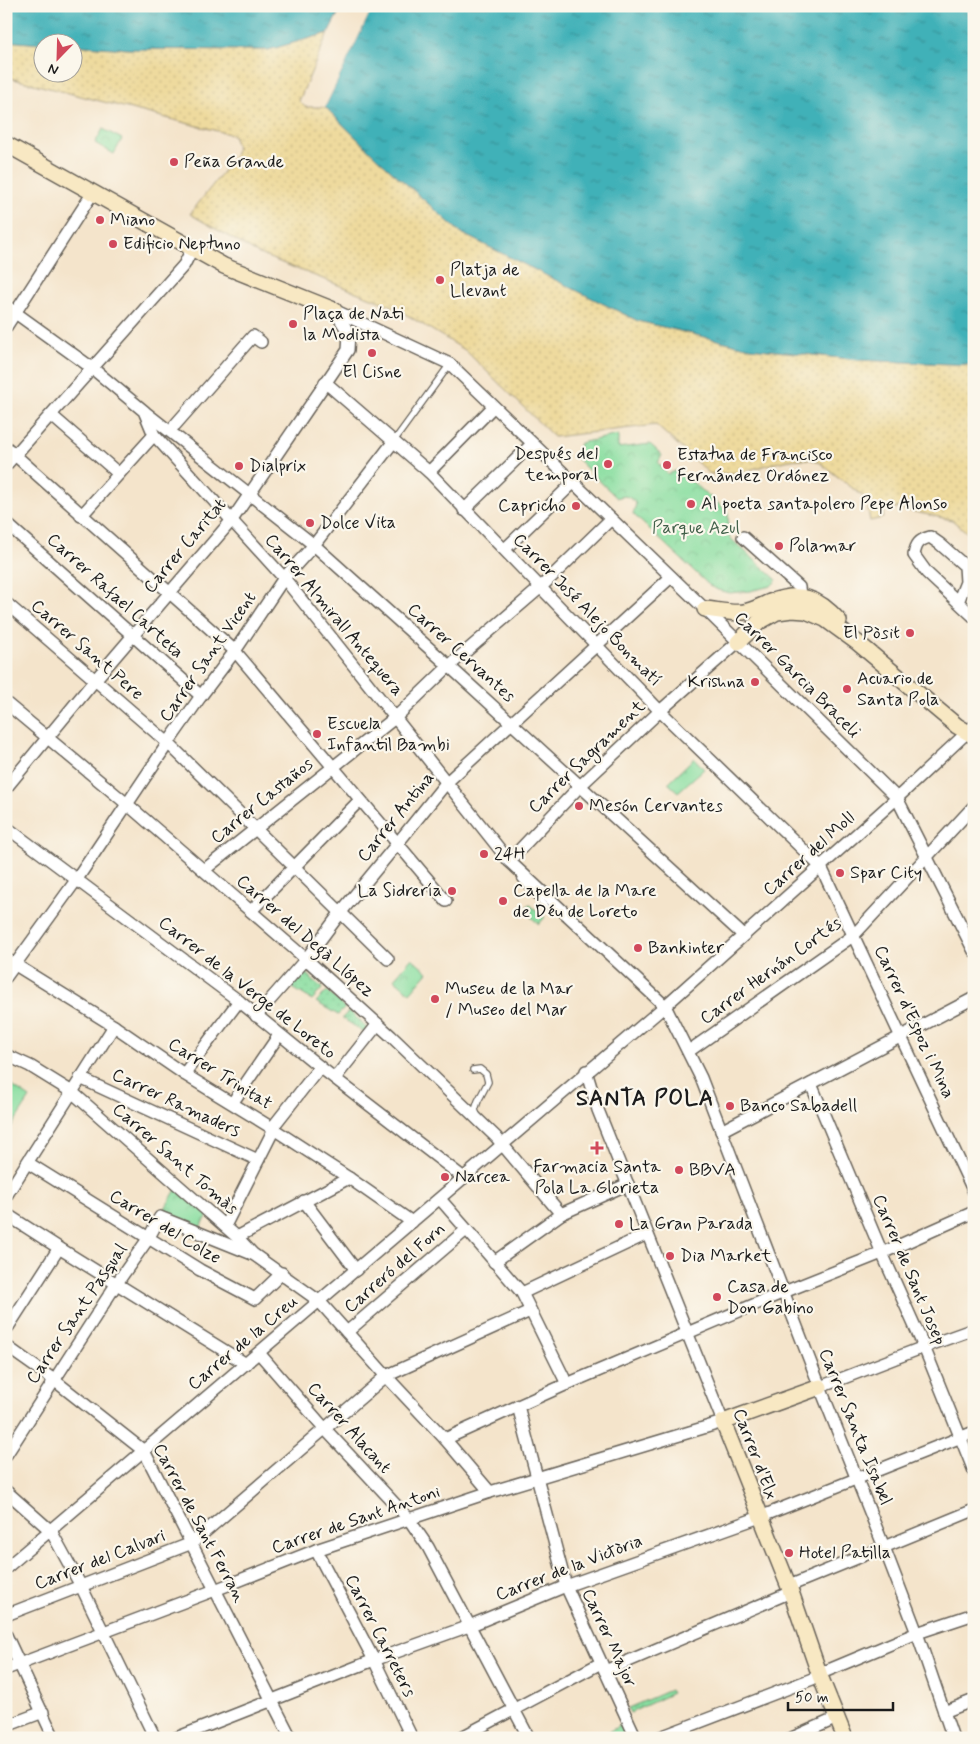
<svg xmlns="http://www.w3.org/2000/svg" width="980" height="1744" font-family="Mynerve,sans-serif">
	<style>
		.grass { fill: url(#grass-tufts); stroke: #527d5e }
		.sand { fill: url(#sand-dots); stroke: #857b5d }
		.park { fill: url(#park-crowns); stroke: #527d5e }
		.garden { fill: url(#garden-dots); stroke: #527d5e }
		.pitch { fill: #89dea0; stroke: #527d5e }
		.water { fill: url(#water-ripples); stroke: #2e666a }
		.pier { fill: #f4e4cb }
		.lines { fill: none; stroke-linecap: round; stroke-linejoin: round }
		.lane-casing { stroke: #686259; stroke-width: 8 }
		.street-casing { stroke: #686259; stroke-width: 14 }
		.secondary-casing { stroke: #686259; stroke-width: 18 }
		.lane { stroke: #fff; stroke-width: 5.5 }
		.street { stroke: #fff; stroke-width: 11 }
		.secondary { stroke: #f8e8c3; stroke-width: 15 }
		.poi-dot { fill: #d1495b; stroke: #fbf7ec; stroke-width: 2 }
		.labels { text-anchor: middle; dominant-baseline: central; stroke-width: 4.5; stroke-linejoin: round; paint-order: stroke }
		.poi-label { font-size: 18px; fill: #1c1c1c; stroke: #fbf7ec; text-anchor: start }
		.park-label { font-size: 18px; fill: #42604a; stroke: #fbf7ec }
		.street-label { font-size: 18px; fill: #1c1c1c; stroke: #fbf7ec }
		.district-label { font-size: 22px; font-weight: bold; letter-spacing: 1px; fill: #1c1c1c; stroke: #fbf7ec }
	</style>
	<defs>
		<pattern id="grass-tufts" width="24" height="20" patternUnits="userSpaceOnUse" patternTransform="scale(1.25)"><rect width="24" height="20" fill="#89dea0"/><path d="M3 7l-1-3M5 7V3M7 7l1-3M15 17l-1-3M17 17v-4M19 17l1-3" fill="none" stroke="#76be89"/></pattern>
		<pattern id="sand-dots" width="8" height="8" patternUnits="userSpaceOnUse" patternTransform="scale(1.25)"><rect width="8" height="8" fill="#eeda9e"/><path d="M2 2h.1M6 6h.1" fill="none" stroke="#ccba88" stroke-width="1.8" stroke-linecap="round"/></pattern>
		<pattern id="park-crowns" width="20" height="18" patternUnits="userSpaceOnUse" patternTransform="scale(1.25)"><rect width="20" height="18" fill="#89dea0"/><path d="M2 6a3 3 0 1 1 6 0M12 15a3 3 0 1 1 6 0" fill="none" stroke="#76be89"/></pattern>
		<pattern id="garden-dots" width="8" height="8" patternUnits="userSpaceOnUse" patternTransform="scale(1.25)"><rect width="8" height="8" fill="#89dea0"/><path d="M2 2h.1M6 6h.1" fill="none" stroke="#76be89" stroke-width="1.8" stroke-linecap="round"/></pattern>
		<pattern id="water-ripples" width="26" height="14" patternUnits="userSpaceOnUse" patternTransform="scale(1.25)"><rect width="26" height="14" fill="#41b1b8"/><path d="M2 4q2-2 4 0t4 0M15 11q2-2 4 0t4 0" fill="none" stroke="#368f95"/></pattern>
	</defs>
	<rect width="100%" height="100%" fill="#fbf7ec"/>
	<filter id="ink" filterUnits="userSpaceOnUse"><feTurbulence type="fractalNoise" baseFrequency=".02" numOctaves="2"/><feDisplacementMap in="SourceGraphic" scale="10" xChannelSelector="R" yChannelSelector="G"/><feConvolveMatrix kernelMatrix="1 2 1 2 8 2 1 2 1" color-interpolation-filters="sRGB"/></filter>
	<filter id="wash" filterUnits="userSpaceOnUse"><feTurbulence type="fractalNoise" baseFrequency=".0096" numOctaves="4" result="noise"/><feDisplacementMap in="SourceGraphic" scale="20" xChannelSelector="R" yChannelSelector="G"/><feGaussianBlur stdDeviation="1.12" result="paint"/><feColorMatrix in="noise" values="0 0 0 0 0 0 0 0 0 0 0 0 0 0 0 0 0 1.4 0 .05"/><feComposite in="paint" operator="in"/></filter>
	<g filter="url(#wash)">
		<rect width="100%" height="100%" fill="#f4e4cb"/>
		<g class="grass">
			<path d="M694,758l10,11 -26,23 -10,-9z"/>
			<path d="M670,1690l2,3 -42,20 -2,-5z"/>
			<path d="M621,1725l6,13h-30z"/>
		</g>
		<path class="sand" d="M328,33l-29,68 6,6h20l50,49 86,77 177,88 113,27 107,12 116,5v173l-22,-18 -55,-12 -13,1 -1,9 -13,3 -2,-11 3,-7 -2,-2 -50,-39c-21,-10 -62,8 -85,11 -8,1 -17,1 -24,1l-54,-49 -102,12 -89,-87 -73,-44 -133,-52 -69,-40 43,-55 4,-12 -4,-12 -227,-58v-36l36,3v28h30l1,-27 56,4 139,1z"/>
		<g class="park">
			<path d="M103,129l19,10 -8,15 -19,-11z"/>
			<path d="M618,435v13l32,-4 12,11 -4,8 10,11 10,-4 49,41 1,2 1,24 48,43 -6,6 -21,5 -21,2 -11,-3 -9,-5 -76,-71 3,-10c-6,-7 -10,-10 -19,-6l-42,-41 5,-14z"/>
			<path d="M412,958l16,14 -18,21 -16,-14z"/>
			<path d="M178,1186l32,27 -13,19 -37,-15z"/>
		</g>
		<g class="garden">
			<path d="M529,904l16,13 -6,7 -15,-13z"/>
			<path d="M305,972l7,6 -1,1 12,9 -11,12 -21,-13z"/>
			<path d="M327,991l18,17 -7,7 -22,-13z"/>
			<path d="M349,1011l17,16 1,3 -3,2 -22,-14z"/>
		</g>
		<path class="pitch" d="M6,1082l24,16 -24,37z"/>
		<g class="water">
			<path d="M6,6h336l-14,27 -60,17 -139,-1 -56,-4 -1,-3 -30,2 -36,-3z"/>
			<path d="M373,6h601v359l-116,-5 -107,-12 -113,-27 -177,-88 -86,-77 -50,-49z"/>
		</g>
		<path class="pier" d="M370,6h3l-48,101h-3z"/>
	</g>
	<g filter="url(#ink)">
		<g class="lines">
			<g class="lane-casing">
				<g id="lane">
					<path d="M394,441l56,-77"/>
					<path d="M521,879l24,27"/>
					<path d="M473,1070l7,-1 6,5 2,8 -10,19 -3,9 2,5"/>
				</g>
			</g>
			<g class="street-casing">
				<g id="street">
					<path d="M6,306l86,62 52,43 10,24 130,143 225,283 156,145 36,72 119,309 64,160 33,86 36,105"/>
					<path d="M334,310l116,54 255,245 192,189 77,153"/>
					<path d="M6,327l86,-133"/>
					<path d="M325,382l104,90 231,239 161,156 153,325"/>
					<path d="M145,412l169,133 135,121 294,269"/>
					<path d="M51,415l68,59"/>
					<path d="M175,425l78,-89 8,6"/>
					<path d="M6,447l229,204 211,250"/>
					<path d="M6,465l178,-200 5,-10 1,-8"/>
					<path d="M429,472l64,-65"/>
					<path d="M464,510l68,-66"/>
					<path d="M81,516l73,-81"/>
					<path d="M6,523l195,173"/>
					<path d="M743,537l56,50 1,9"/>
					<path d="M505,549l68,-66"/>
					<path d="M958,602l8,-20 -1,-16 -25,-22 -10,-7c-11,3 -14,7 -16,18l13,18 47,44"/>
					<path d="M6,603l162,140 220,216"/>
					<path d="M6,703l121,101 179,155 85,77 105,101 65,77"/>
					<path d="M6,788l89,-108 137,-160 116,-170 1,-17 -15,-23"/>
					<path d="M6,827l233,174 81,66 144,111"/>
					<path d="M509,861l71,-75 80,-75 78,-69"/>
					<path d="M204,870l192,-153 53,-51 92,-79 70,-68"/>
					<path d="M251,911l109,-111"/>
					<path d="M6,959l108,67 70,48 88,54 77,50 63,44"/>
					<path d="M6,977l71,-98 91,-136 33,-47 34,-45 49,-73 30,-33 80,-104"/>
					<path d="M256,1016l50,-57 35,-47 56,-68 49,-61 225,-206"/>
					<path d="M689,1051l165,-116 120,-129"/>
					<path d="M6,1055l24,11 42,26 165,145 16,17 66,47 67,75 -194,167 -186,72"/>
					<path d="M184,1074l55,-73"/>
					<path d="M80,1078l178,82"/>
					<path d="M335,1078l43,-54"/>
					<path d="M811,1084l71,169 42,94 50,124"/>
					<path d="M233,1102l46,-67"/>
					<path d="M272,1128l48,-61"/>
					<path d="M721,1131l253,-133"/>
					<path d="M28,1163l172,107 55,29 27,-26"/>
					<path d="M6,1196l108,-170"/>
					<path d="M440,1199l82,94 45,91"/>
					<path d="M304,1201l52,69"/>
					<path d="M6,1214l53,34 187,116"/>
					<path d="M225,1226l49,-97"/>
					<path d="M237,1237l112,-59"/>
					<path d="M494,1262l67,-48 67,-30"/>
					<path d="M522,1293l125,-59"/>
					<path d="M8,1327l51,-79"/>
					<path d="M347,1332l119,-102"/>
					<path d="M6,1346l48,34 90,71 147,287"/>
					<path d="M259,1353l66,76 83,89 20,29 101,191"/>
					<path d="M820,1387l104,-40 50,-18"/>
					<path d="M518,1406l48,180 70,152"/>
					<path d="M445,1439l122,-55 217,-92 98,-39 92,-41"/>
					<path d="M6,1455l111,-172 31,-44 12,-22 92,37"/>
					<path d="M6,1491l45,40 30,55 74,152"/>
					<path d="M490,1492l-45,-53 -59,-63 144,-65"/>
					<path d="M316,1550l58,110 38,78"/>
					<path d="M6,1568l659,-562 232,-208 77,-72"/>
					<path d="M789,1586l185,-76"/>
					<path d="M6,1635l48,103"/>
					<path d="M6,1669l209,-79 101,-40 174,-58 233,-70 -125,-312 -12,-39"/>
					<path d="M605,1671l186,-79"/>
					<path d="M819,1674l98,-41 57,-19"/>
					<path d="M944,1712l30,-12"/>
					<path d="M6,1726l37,-14"/>
					<path d="M176,1738l198,-78 95,-34 97,-40 194,-69 214,-85"/>
					<path d="M460,1738l141,-75"/>
					<path d="M658,1738l162,-62"/>
					<path d="M792,1738l45,-20"/>
				</g>
			</g>
			<g class="secondary-casing">
				<g id="secondary">
					<path d="M6,144l218,122 110,44"/>
					<path d="M705,609c13,1 31,6 43,2 7,-2 15,-6 22,-9 30,-11 48,-5 69,19"/>
					<path d="M738,642l21,-20 18,-10 15,-2 14,1 19,8 33,24 99,83 17,10"/>
					<path d="M820,1387l-97,35 68,170 29,84 25,62"/>
				</g>
			</g>
			<use href="#lane" class="lane"/>
			<use href="#street" class="street"/>
			<use href="#secondary" class="secondary"/>
		</g>
	</g>
	<g class="poi-dot">
		<circle cx="174" cy="162" r="5"/>
		<circle cx="100" cy="220" r="5"/>
		<circle cx="113" cy="244" r="5"/>
		<circle cx="440" cy="280" r="5"/>
		<circle cx="293" cy="324" r="5"/>
		<circle cx="372" cy="353" r="5"/>
		<circle cx="608" cy="464" r="5"/>
		<circle cx="667" cy="465" r="5"/>
		<circle cx="239" cy="466" r="5"/>
		<circle cx="691" cy="504" r="5"/>
		<circle cx="576" cy="506" r="5"/>
		<circle cx="310" cy="523" r="5"/>
		<circle cx="779" cy="546" r="5"/>
		<circle cx="910" cy="633" r="5"/>
		<circle cx="755" cy="682" r="5"/>
		<circle cx="847" cy="689" r="5"/>
		<circle cx="317" cy="734" r="5"/>
		<circle cx="579" cy="806" r="5"/>
		<circle cx="484" cy="854" r="5"/>
		<circle cx="840" cy="873" r="5"/>
		<circle cx="452" cy="891" r="5"/>
		<circle cx="503" cy="901" r="5"/>
		<circle cx="638" cy="948" r="5"/>
		<circle cx="435" cy="999" r="5"/>
		<circle cx="730" cy="1106" r="5"/>
		<path d="M594.5 1140.5h5v5h5v5h-5v5h-5v-5h-5v-5h5z"/>
		<circle cx="679" cy="1170" r="5"/>
		<circle cx="445" cy="1177" r="5"/>
		<circle cx="619" cy="1224" r="5"/>
		<circle cx="670" cy="1256" r="5"/>
		<circle cx="717" cy="1297" r="5"/>
		<circle cx="789" cy="1553" r="5"/>
	</g>
	<g class="labels">
		<g class="poi-label">
			<text x="184" y="162">Peña Grande</text>
			<text x="110" y="220">Miano</text>
			<text x="123" y="244">Edificio Neptuno</text>
			<text x="450" y="270">Platja de<tspan x="450" dy="21">Llevant</tspan></text>
			<text x="303" y="314">Plaça de Nati<tspan x="303" dy="21">la Modista</tspan></text>
			<text x="372" y="372" text-anchor="middle">El Cisne</text>
			<text x="598" y="454" text-anchor="end">Después del<tspan x="598" dy="21">temporal</tspan></text>
			<text x="677" y="455">Estatua de Francisco<tspan x="677" dy="21">Fernández Ordónez</tspan></text>
			<text x="249" y="466">Dialprix</text>
			<text x="701" y="504">Al poeta santapolero Pepe Alonso</text>
			<text x="566" y="506" text-anchor="end">Capricho</text>
			<text x="320" y="523">Dolce Vita</text>
			<text x="789" y="546">Polamar</text>
			<text x="900" y="633" text-anchor="end">El Pòsit</text>
			<text x="857" y="679">Acuario de<tspan x="857" dy="21">Santa Pola</tspan></text>
			<text x="745" y="682" text-anchor="end">Krishna</text>
			<text x="327" y="724">Escuela<tspan x="327" dy="21">Infantil Bambi</tspan></text>
			<text x="589" y="806">Mesón Cervantes</text>
			<text x="494" y="854">24H</text>
			<text x="850" y="873">Spar City</text>
			<text x="442" y="891" text-anchor="end">La Sidrería</text>
			<text x="513" y="891">Capella de la Mare<tspan x="513" dy="21">de Déu de Loreto</tspan></text>
			<text x="648" y="948">Bankinter</text>
			<text x="445" y="989">Museu de la Mar<tspan x="445" dy="21">/ Museo del Mar</tspan></text>
			<text x="740" y="1106">Banco Sabadell</text>
			<text x="597" y="1167" text-anchor="middle">Farmacia Santa<tspan x="597" dy="21">Pola La Glorieta</tspan></text>
			<text x="689" y="1170">BBVA</text>
			<text x="455" y="1177">Narcea</text>
			<text x="629" y="1224">La Gran Parada</text>
			<text x="680" y="1256">Dia Market</text>
			<text x="727" y="1287">Casa de<tspan x="727" dy="21">Don Gabino</tspan></text>
			<text x="799" y="1553">Hotel Patilla</text>
		</g>
		<g class="park-label">
			<text x="696" y="528">Parque Azul</text>
		</g>
		<g class="street-label">
			<text transform="translate(185 546) rotate(-50)">Carrer Caritat</text>
			<text transform="translate(115 596) rotate(42)">Carrer Rafael Carteta</text>
			<text transform="translate(587 610) rotate(46)">Carrer José Alejo Bonmatí</text>
			<text transform="translate(334 615) rotate(50)">Carrer Almirall Antequera</text>
			<text transform="translate(87 650) rotate(41)">Carrer Sant Pere</text>
			<text transform="translate(461 653) rotate(42)">Carrer Cervantes</text>
			<text transform="translate(208 657) rotate(-55)">Carrer Sant Vicent</text>
			<text transform="translate(797 675) rotate(45)">Carrer Garcia Braceli</text>
			<text transform="translate(587 757) rotate(-44)">Carrer Sagrament</text>
			<text transform="translate(262 801) rotate(-39)">Carrer Castaños</text>
			<text transform="translate(396 817) rotate(-51)">Carrer Antina</text>
			<text transform="translate(809 854) rotate(-42)">Carrer del Moll</text>
			<text transform="translate(305 936) rotate(41)">Carrer del Degà Llópez</text>
			<text transform="translate(771 971) rotate(-36)">Carrer Hernán Cortés</text>
			<text transform="translate(247 988) rotate(38)">Carrer de la Verge de Loreto</text>
			<text transform="translate(914 1022) rotate(65)">Carrer d'Espoz i Mina</text>
			<text transform="translate(220 1074) rotate(32)">Carrer Trinitat</text>
			<text transform="translate(176 1103) rotate(25)">Carrer Ramaders</text>
			<text transform="translate(175 1159) rotate(41)">Carrer Sant Tomàs</text>
			<text transform="translate(165 1227) rotate(31)">Carrer del Colze</text>
			<text transform="translate(395 1268) rotate(-41)">Carreró del Forn</text>
			<text transform="translate(909 1270) rotate(67)">Carrer de Sant Josep</text>
			<text transform="translate(77 1314) rotate(-56)">Carrer Sant Pasqual</text>
			<text transform="translate(243 1343) rotate(-40)">Carrer de la Creu</text>
			<text transform="translate(855 1427) rotate(68)">Carrer Santa Isabel</text>
			<text transform="translate(349 1428) rotate(48)">Carrer Alacant</text>
			<text transform="translate(755 1454) rotate(69)">Carrer d'Elx</text>
			<text transform="translate(356 1520) rotate(-19)">Carrer de Sant Antoni</text>
			<text transform="translate(199 1523) rotate(62)">Carrer de Sant Ferran</text>
			<text transform="translate(100 1560) rotate(-21)">Carrer del Calvari</text>
			<text transform="translate(569 1568) rotate(-21)">Carrer de la Victòria</text>
			<text transform="translate(380 1636) rotate(63)">Carrer Carreters</text>
			<text transform="translate(609 1638) rotate(65)">Carrer Major</text>
		</g>
		<g class="district-label">
			<text x="645" y="1099">SANTA POLA</text>
		</g>
	</g>
	<rect width="980" height="1744" fill="none" stroke="#fbf7ec" stroke-width="25"/>
	<g transform="translate(58 58) rotate(203)"><circle r="24" fill="#fbf7ec" stroke="#a29f99"/>
	<path d="M0-4L9 19L0 12L-9 19Z" fill="#d1495b"/>
	<text y="-8" font-size="14" font-weight="bold" text-anchor="middle" fill="#1c1c1c">N</text>
	</g>
	<path d="M788 1702v8h105v-8" fill="none" stroke="#1c1c1c" stroke-width="2.5"/>
	<text x="795" y="1702" font-size="15" fill="#1c1c1c" stroke="#fbf7ec" stroke-width="4" paint-order="stroke">50 m</text>
</svg>
